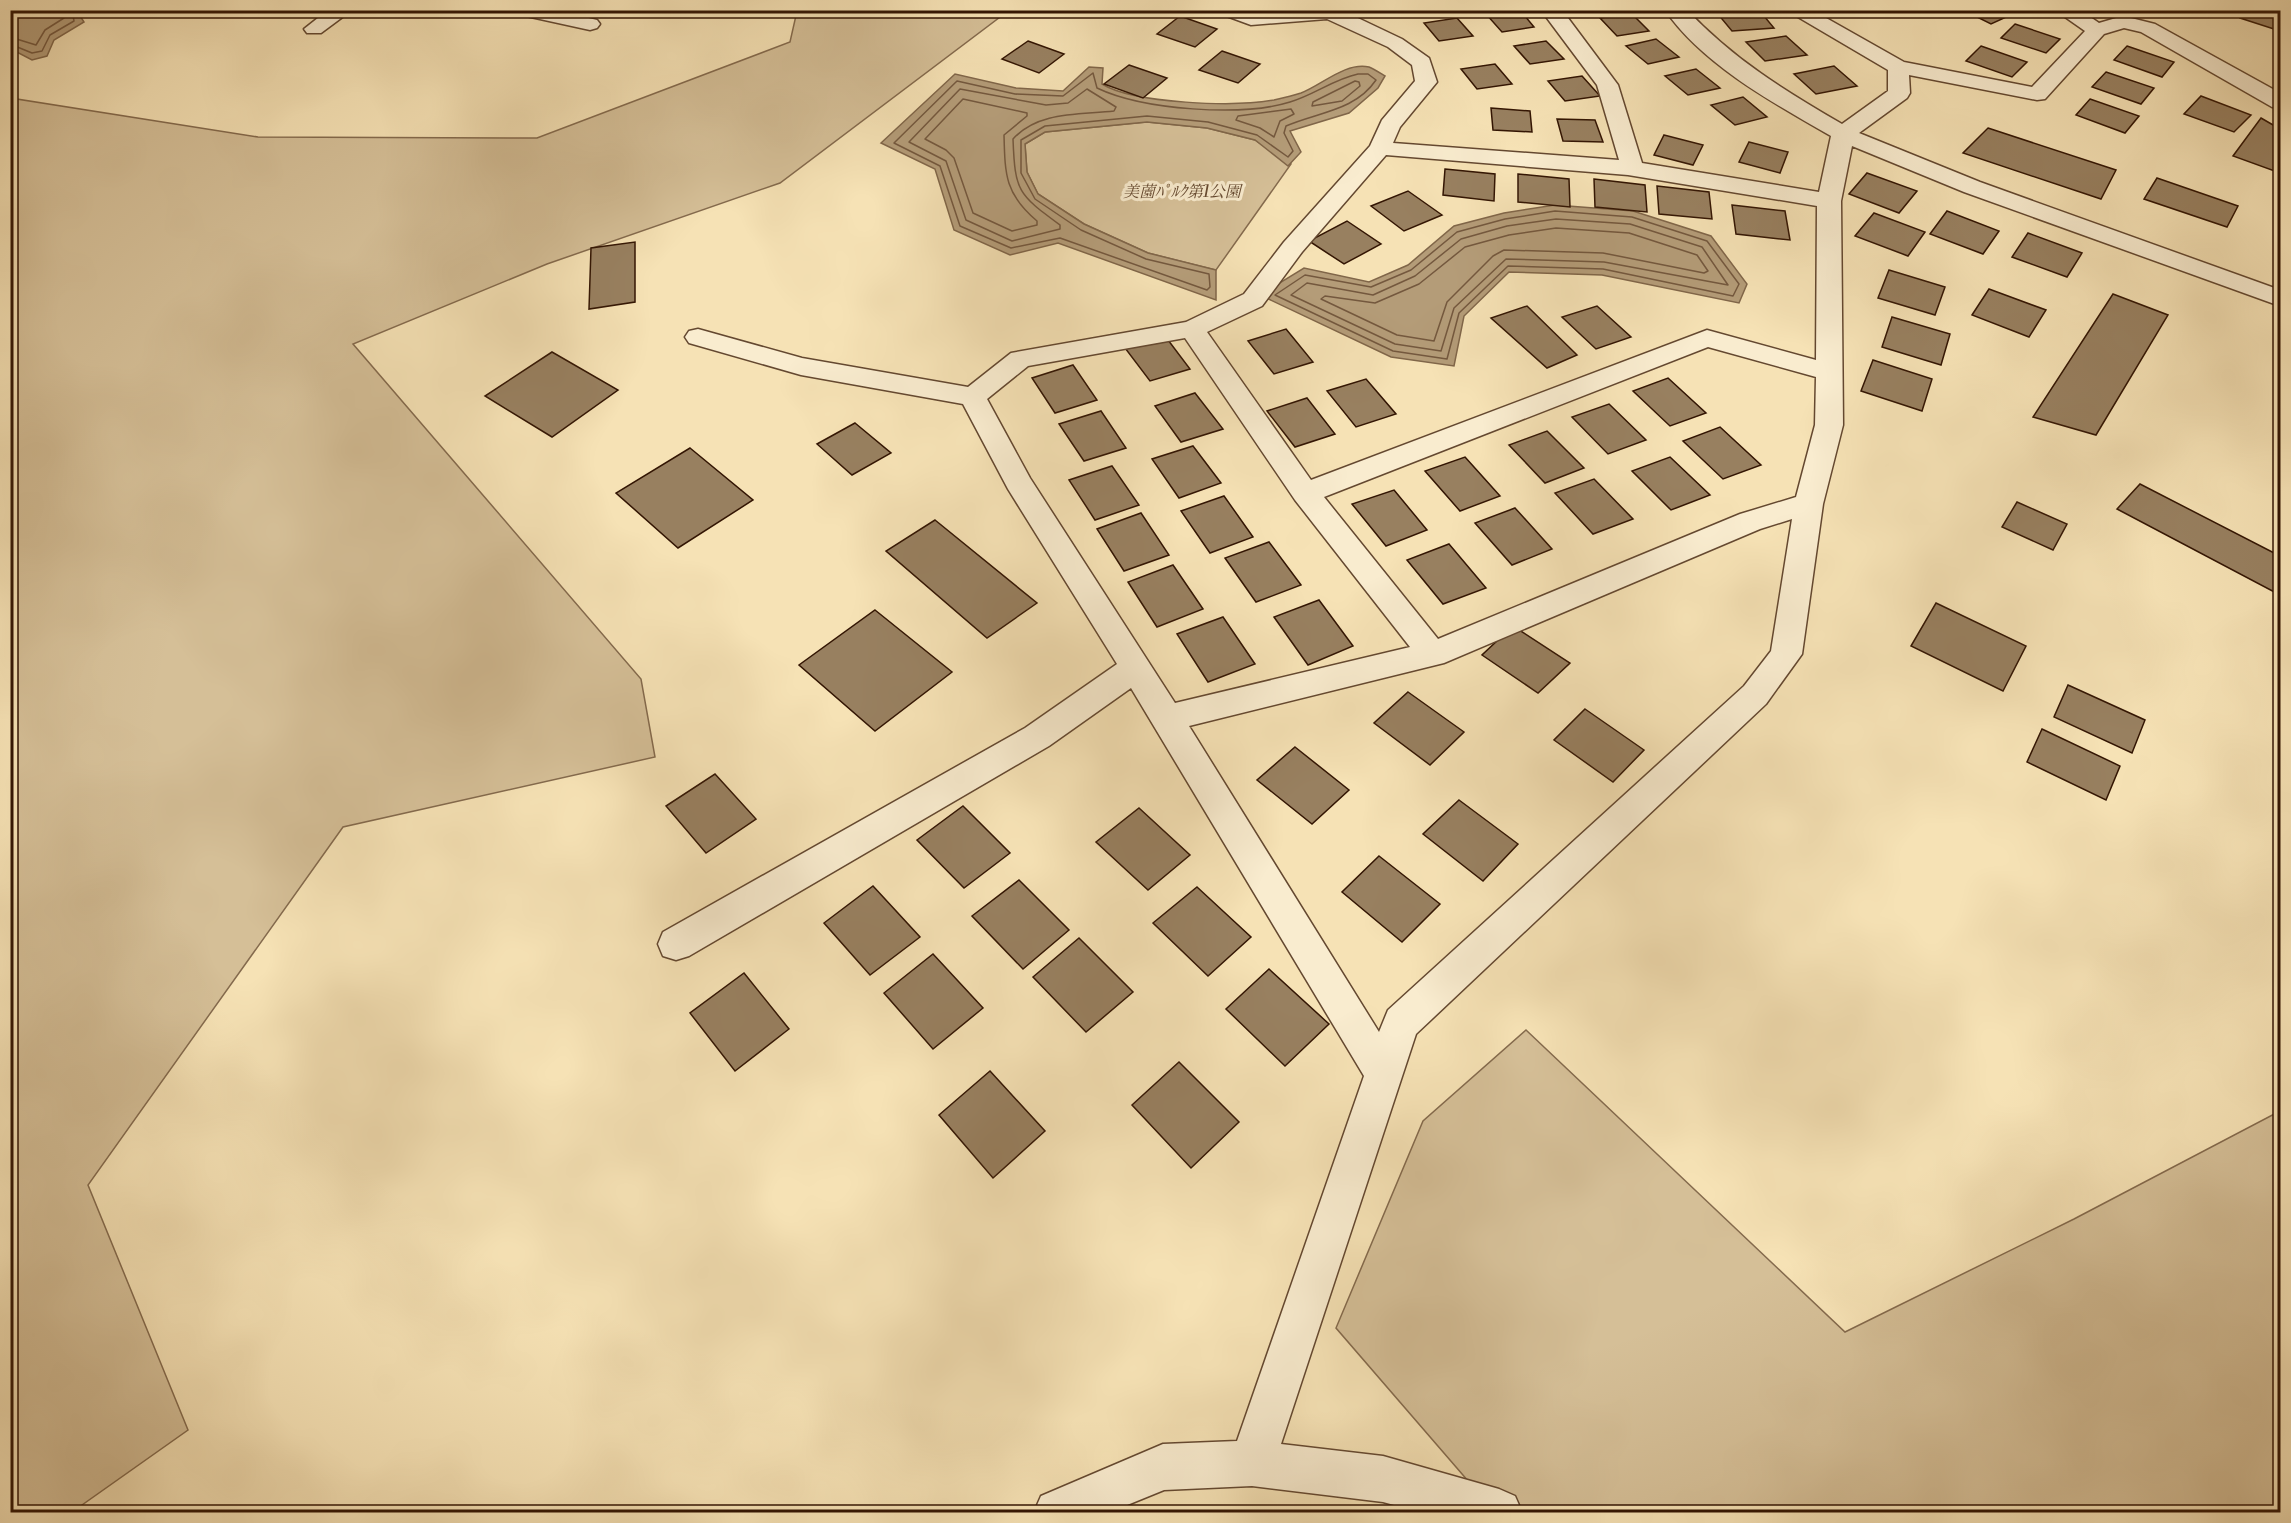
<svg xmlns="http://www.w3.org/2000/svg" width="2291" height="1523" font-family="'Libre Bodoni','Noto Serif JP',serif">
	<style>
		.green { fill: #d5bf97; stroke: #846a4d; stroke-width: 1.5 }
		.water { fill: #b49c78; stroke: #806649; stroke-width: 1.5 }
		.lines { fill: none; stroke-linecap: round; stroke-linejoin: round }
		.shore { stroke: #74583e; stroke-width: 1.5 }
		.building { fill: #988060; stroke: #331503; stroke-width: 1.5 }
		.minor-casing { stroke: #644830; stroke-width: 3 }
		.minor { fill: #f9eccf; fill-rule: evenodd }
		.labels { text-anchor: middle; dominant-baseline: central; stroke-width: 6; stroke-linejoin: round; paint-order: stroke }
		.far-park-label { font-size: 16px; font-style: italic; fill: #64482f; stroke: #f9eccf }
	</style>
	<rect width="100%" height="100%" fill="#f6e2b5"/>
	<filter id="stains"><feTurbulence type="fractalNoise" baseFrequency=".00333" numOctaves="4"/><feColorMatrix values="0 0 0 0 .2 0 0 0 0 .09 0 0 0 0 .02 0 0 0 .5 -.17"/></filter>
	<radialGradient id="worn" r=".72"><stop offset=".6" stop-color="#630" stop-opacity="0"/><stop offset="1" stop-color="#630" stop-opacity=".3"/></radialGradient>
	<g class="green">
		<path d="M797,11h211l-228,172 -233,81 -194,80 288,335 14,78 -312,70 -255,358 100,245 -116,82h-62v-1414l248,39 279,1 253,-96z"/>
		<path d="M1147,122l60,6 48,12 36,24 -75,106 -68,-17 -64,-29 -46,-30 -11,-22 -2,-28 20,-12z"/>
		<path d="M1526,1030l319,302 229,-113 206,-108v401l-786,-1 -158,-183 87,-207z"/>
	</g>
	<g class="water">
		<path d="M10,11h67l7,11 -30,18 -7,16 -15,4 -21,-11z"/>
		<path d="M1089,67l14,1 -1,16c33,20 133,23 172,16 9,-2 18,-4 27,-7 21,-8 44,-31 68,-26 5,2 11,6 16,9l-7,12 -29,25 -59,18 11,21 -13,14 -33,-26 -48,-12 -60,-6 -102,10 -20,12 2,28 11,22 46,30 64,29 68,17v30l-158,-57 -48,12 -56,-25 -19,-61 -54,-26 74,-69 61,14 47,3z"/>
		<path d="M1555,205l78,6 78,25 36,48 -8,19 -137,-28 -93,-3 -45,44 -10,50 -63,-9 -131,-62 44,-27 65,14 39,-17 46,-39 50,-13z"/>
	</g>
	<g class="lines">
		<g class="shore">
			<path d="M10,37l26,8 9,-15 19,-12 1,-8"/>
			<path d="M10,44l22,9 10,-2 8,-16 24,-14 -2,-11"/>
			<path d="M1093,73l4,15c46,22 145,29 193,14 24,-7 44,-23 68,-28h10l8,6c-21,31 -58,32 -90,46l-2,7 9,18 -5,6 -31,-22 -49,-13 -61,-6 -102,10 -24,14v33l14,26 46,31 65,29 63,15 1,13 -3,3 -147,-52 -49,10 -51,-22 -20,-60 -46,-23 63,-62 58,13 48,2z"/>
			<path d="M1355,81l4,1 1,4 -18,15 -30,5 1,-4z"/>
			<path d="M960,89l86,16 22,-2 19,-14 29,18 -2,4c-34,4 -76,0 -101,28 2,53 5,55 47,86v4l-48,12 -46,-21 -20,-59 -37,-19z"/>
			<path d="M963,99l64,14v3l-23,19c1,40 1,59 33,86v4l-25,6 -39,-18 -19,-55 -8,-8 -21,-11z"/>
			<path d="M1291,109l3,5 -14,7 -6,16 -14,-9 -24,-8 2,-4z"/>
			<path d="M1555,211l77,6 75,24 32,43 -6,12 -130,-27 -95,-3 -49,47 -12,46 -54,-8 -118,-56 30,-20 66,12 40,-17 46,-38 48,-13z"/>
			<path d="M1556,219l74,5 72,23 26,38 -124,-23 -98,-3 -52,49 -13,43 -46,-7 -104,-49 16,-12 66,12 42,-19 46,-37 46,-13z"/>
			<path d="M1556,228l73,5 68,22 11,16 -4,2 -101,-20 -99,-3 -11,6 -46,46 -13,39 -37,-6 -76,-36 4,-3 50,7 44,-19 46,-37 44,-12z"/>
		</g>
	</g>
	<g class="building">
		<path d="M1508,10h12l14,17 -32,5 -16,-18z"/>
		<path d="M1759,10l15,18 -42,3 -15,-18z"/>
		<path d="M1963,10h43l7,4 -22,10z"/>
		<path d="M2245,10h35v21l-40,-13z"/>
		<path d="M1631,13l18,18 -32,5 -17,-18z"/>
		<path d="M1180,16l37,13 -22,18 -38,-13z"/>
		<path d="M1457,18l16,18 -34,5 -15,-18z"/>
		<path d="M2015,24l45,15 -14,14 -45,-15z"/>
		<path d="M1786,36l21,19 -42,6 -19,-19z"/>
		<path d="M1656,39l23,18 -31,7 -22,-18z"/>
		<path d="M1028,41l36,13 -25,19 -37,-14z"/>
		<path d="M1546,41l18,18 -34,5 -16,-18z"/>
		<path d="M1981,46l46,16 -15,15 -46,-16z"/>
		<path d="M2127,46l47,16 -12,15 -48,-17z"/>
		<path d="M1222,51l38,13 -22,19 -39,-13z"/>
		<path d="M1495,64l17,20 -35,5 -16,-20z"/>
		<path d="M1129,65l38,13 -24,20 -39,-14z"/>
		<path d="M1834,66l23,20 -41,8 -22,-20z"/>
		<path d="M1696,69l24,19 -32,7 -23,-19z"/>
		<path d="M2106,72l48,16 -13,16 -49,-17z"/>
		<path d="M1582,76l18,20 -35,5 -17,-20z"/>
		<path d="M2201,96l50,19 -17,17 -50,-18z"/>
		<path d="M1743,97l24,20 -32,8 -24,-20z"/>
		<path d="M2090,99l49,17 -14,17 -49,-18z"/>
		<path d="M1491,108l39,3 2,21 -39,-2z"/>
		<path d="M2261,118l19,11v44l-47,-17z"/>
		<path d="M1557,119l38,1 8,22 -40,-1z"/>
		<path d="M1988,128l128,42 -15,29 -138,-46z"/>
		<path d="M1664,135l39,10 -10,20 -39,-10z"/>
		<path d="M1749,142l39,10 -8,21 -41,-11z"/>
		<path d="M1445,169l50,5 -1,27 -51,-6z"/>
		<path d="M1867,173l50,18 -18,22 -50,-19z"/>
		<path d="M1518,174l51,5 1,28 -52,-5z"/>
		<path d="M2157,178l81,28 -11,21 -83,-28z"/>
		<path d="M1594,179l51,6 2,27 -52,-5z"/>
		<path d="M1657,186l52,6 3,27 -53,-5z"/>
		<path d="M1408,191l34,24 -38,16 -33,-25z"/>
		<path d="M1732,205l53,6 5,29 -54,-6z"/>
		<path d="M1947,211l52,20 -16,23 -53,-20z"/>
		<path d="M1874,213l51,19 -17,24 -53,-20z"/>
		<path d="M1347,221l34,23 -37,20 -35,-23z"/>
		<path d="M2028,233l54,20 -15,24 -55,-20z"/>
		<path d="M635,242v60l-46,7 2,-61z"/>
		<path d="M1889,270l56,17 -10,28 -57,-17z"/>
		<path d="M1989,289l57,21 -17,27 -57,-22z"/>
		<path d="M2113,294l55,21 -72,120 -63,-18z"/>
		<path d="M1527,306l50,49 -30,13 -56,-50z"/>
		<path d="M1597,306l34,31 -35,12 -34,-32z"/>
		<path d="M1892,317l58,17 -9,31 -59,-18z"/>
		<path d="M1286,329l27,33 -39,12 -26,-33z"/>
		<path d="M1165,336l25,33 -40,12 -25,-33z"/>
		<path d="M552,352l66,38 -66,47 -67,-41z"/>
		<path d="M1873,360l59,19 -10,32 -61,-20z"/>
		<path d="M1073,365l24,35 -42,13 -23,-35z"/>
		<path d="M1668,378l38,35 -36,13 -37,-35z"/>
		<path d="M1366,379l30,35 -40,13 -29,-36z"/>
		<path d="M1195,393l28,36 -42,13 -26,-36z"/>
		<path d="M1307,398l28,36 -40,13 -28,-36z"/>
		<path d="M1609,404l37,36 -38,14 -36,-37z"/>
		<path d="M1101,411l25,37 -42,13 -25,-37z"/>
		<path d="M855,423l36,30 -39,22 -35,-31z"/>
		<path d="M1720,427l41,38 -38,14 -40,-38z"/>
		<path d="M1547,431l37,37 -39,15 -36,-38z"/>
		<path d="M1193,446l28,37 -42,15 -27,-39z"/>
		<path d="M690,448l63,52 -75,48 -62,-55z"/>
		<path d="M1465,457l35,39 -40,15 -35,-40z"/>
		<path d="M1670,457l40,38 -39,15 -39,-39z"/>
		<path d="M1112,466l27,39 -44,15 -26,-40z"/>
		<path d="M1594,479l39,40 -40,15 -38,-41z"/>
		<path d="M2140,484l140,72v39l-163,-86z"/>
		<path d="M1394,490l33,40 -41,16 -34,-42z"/>
		<path d="M1224,496l29,41 -43,16 -29,-42z"/>
		<path d="M2017,502l50,22 -14,26 -51,-23z"/>
		<path d="M1515,508l37,41 -40,16 -37,-42z"/>
		<path d="M1141,513l28,42 -45,16 -27,-42z"/>
		<path d="M935,520l102,83 -50,35 -101,-87z"/>
		<path d="M1269,542l32,43 -45,17 -31,-44z"/>
		<path d="M1449,544l37,44 -43,16 -36,-44z"/>
		<path d="M1173,565l30,44 -46,18 -29,-45z"/>
		<path d="M1319,600l34,46 -45,19 -34,-48z"/>
		<path d="M1936,603l90,43 -23,45 -92,-45z"/>
		<path d="M875,610l77,62 -77,59 -76,-66z"/>
		<path d="M1223,617l32,47 -47,18 -31,-48z"/>
		<path d="M1513,626l57,37 -32,30 -56,-38z"/>
		<path d="M2068,685l77,35 -13,33 -78,-36z"/>
		<path d="M1408,692l56,40 -34,33 -56,-42z"/>
		<path d="M1585,709l59,41 -31,32 -59,-42z"/>
		<path d="M2042,729l78,37 -14,34 -79,-38z"/>
		<path d="M1295,747l54,43 -37,34 -55,-44z"/>
		<path d="M715,774l41,45 -50,34 -40,-47z"/>
		<path d="M1459,800l59,44 -35,37 -60,-47z"/>
		<path d="M963,806l47,47 -46,35 -47,-48z"/>
		<path d="M1139,808l51,47 -42,35 -52,-48z"/>
		<path d="M1379,856l61,48 -38,38 -60,-50z"/>
		<path d="M1019,880l50,50 -46,39 -51,-53z"/>
		<path d="M873,886l47,51 -50,38 -46,-52z"/>
		<path d="M1197,887l54,50 -43,39 -55,-53z"/>
		<path d="M1079,938l54,54 -47,40 -53,-55z"/>
		<path d="M933,954l50,54 -50,41 -49,-56z"/>
		<path d="M1269,969l60,55 -44,42 -59,-57z"/>
		<path d="M744,973l45,56 -54,42 -45,-58z"/>
		<path d="M1179,1062l60,60 -48,46 -59,-63z"/>
		<path d="M990,1071l55,60 -52,47 -54,-63z"/>
	</g>
	<g class="lines">
		<g class="minor-casing">
			<g id="minor">
				<path d="M328,10h24l-31,23h-14l-3,-4z"/>
				<path d="M514,10h41l42,10 3,4 -3,4 -7,2 -73,-16z"/>
				<path d="M1218,10l35,3 88,-3 61,29 27,19 8,24 -37,45 -7,16 226,17 -22,-75 -56,-75h21l56,75 24,78 177,29 12,-56c-56,-32 -128,-71 -166,-126h22c46,49 98,81 155,114l46,-33v-21l-102,-60h26l92,52 128,25 53,-56 -30,-21h25l19,13 24,-7 32,8 125,69v15l-8,-1 -131,-75 -17,-4 -20,6 -59,65 -8,1 -128,-25 1,18 -3,5 -48,35 121,49 300,108v16l-316,-114 -112,-46 -11,55 2,224 -20,79 -21,150 -36,50 -350,330 -135,410 102,12 116,33 16,7 7,16h-102l-37,-10 -131,-16 -88,4 -54,22h-76l7,-16 122,-52 74,-3 127,-365 -233,-388 -82,58 -360,210 -13,4 -13,-4 -5,-12 5,-12 362,-204 92,-64 -109,-175 -45,-85 -162,-29 -112,-32 -4,-6 4,-6 9,-2 104,29 166,29 43,-34 175,-31 58,-28 40,-52 86,-96 12,-26 33,-39 -3,-16 -24,-18 -61,-28 -76,6 -30,-11zM1386,155l242,20 189,31 -1,154 -109,-30 -396,150 -104,-148 55,-26 40,-54zM1185,338l110,162 115,147 -235,56 -145,-225 -43,-79 41,-33zM1708,347l108,30 -1,48 -19,72 -56,17 -302,125 -114,-142zM1792,519l-21,132 -27,35 -356,324 -9,22 -190,-306 255,-63 316,-134z"/>
			</g>
		</g>
		<use href="#minor" class="minor"/>
	</g>
	<g class="labels">
		<g class="far-park-label">
			<text x="1182" y="192">美薗ﾊﾟﾙｸ第1公園</text>
		</g>
	</g>
	<rect width="2291" height="1523" fill="none" stroke="#f6e2b5" stroke-width="36"/>
	<rect x="12" y="12" width="2267" height="1499" fill="none" stroke="#331503" stroke-width="3"/>
	<rect x="18" y="18" width="2255" height="1487" fill="none" stroke="#331503" stroke-width="1.5"/>
	<rect width="100%" height="100%" filter="url(#stains)"/>
	<rect width="100%" height="100%" fill="url(#worn)"/>
</svg>
